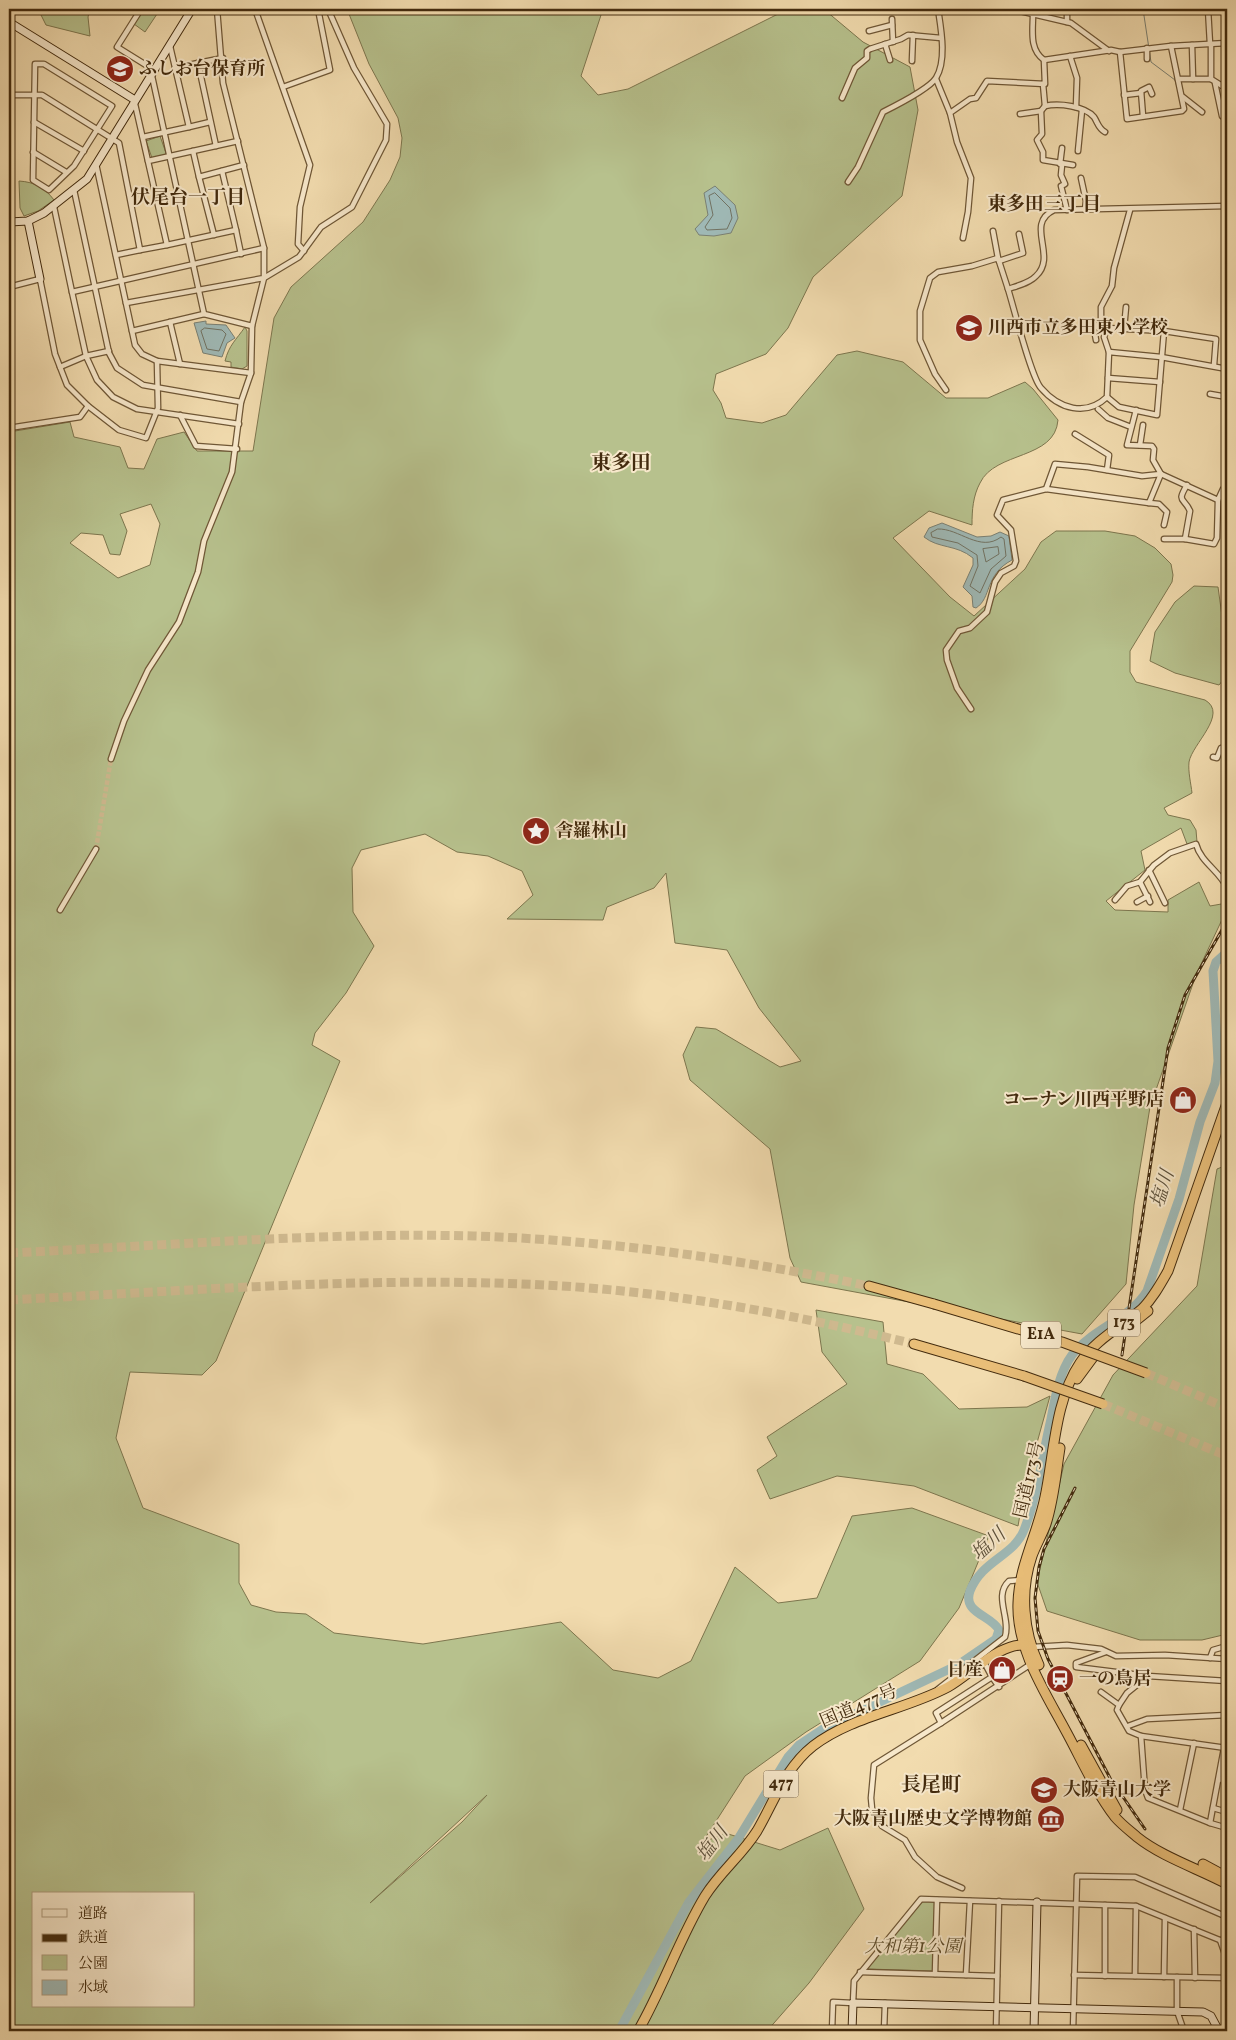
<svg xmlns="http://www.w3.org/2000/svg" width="1236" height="2040" font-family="Vollkorn,'Noto Serif JP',serif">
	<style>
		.green { fill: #b7c18d; stroke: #7d764e; fill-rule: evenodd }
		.water { fill: #9fb9b6; stroke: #7a8073 }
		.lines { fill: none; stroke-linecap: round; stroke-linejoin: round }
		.shore { stroke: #717262; stroke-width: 1 }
		.stream { stroke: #7a8073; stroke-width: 1 }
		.river { stroke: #9fb9b6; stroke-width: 9 }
		.street-tunnel { stroke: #cfb98f; stroke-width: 4.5; stroke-dasharray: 4.5 2; stroke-linecap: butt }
		.highway-tunnel { stroke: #cfb98f; stroke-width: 9; stroke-dasharray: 9 4.5; stroke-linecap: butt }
		.street-casing { stroke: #6f5736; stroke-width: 7 }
		.secondary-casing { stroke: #432b0e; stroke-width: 9 }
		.highway-casing { stroke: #432b0e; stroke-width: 11 }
		.street { stroke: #f7e8cb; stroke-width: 4.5 }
		.secondary { stroke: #f7e8cb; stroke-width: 7 }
		.highway { stroke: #e9be78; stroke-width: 9 }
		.rail-casing { stroke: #432b0e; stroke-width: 3 }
		.rail { stroke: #f7e8cb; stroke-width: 1; stroke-dasharray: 4; stroke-linecap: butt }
		.highway-bridge-casing { stroke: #432b0e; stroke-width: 11; stroke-linecap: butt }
		.highway-bridge { stroke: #e9be78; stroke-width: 9 }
		.labels { text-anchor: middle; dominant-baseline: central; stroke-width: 4; stroke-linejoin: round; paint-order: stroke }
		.shield { fill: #f7e8cb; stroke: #796447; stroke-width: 1 }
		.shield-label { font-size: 16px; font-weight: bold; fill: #432b0e }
		.poi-label { font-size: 18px; font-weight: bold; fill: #432b0e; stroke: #f7e8cb; text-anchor: start }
		.street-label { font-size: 18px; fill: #432b0e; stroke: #f7e8cb }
		.park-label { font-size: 18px; font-style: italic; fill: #5a4927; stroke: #f7e8cb }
		.neighbourhood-label { font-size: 19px; font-weight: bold; fill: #432b0e; stroke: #f7e8cb }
		.water-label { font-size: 19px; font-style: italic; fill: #5a4e38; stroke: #f7e8cb }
		.quarter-label { font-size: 20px; font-weight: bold; fill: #432b0e; stroke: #f7e8cb }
	</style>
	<rect width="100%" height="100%" fill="#f2dcaf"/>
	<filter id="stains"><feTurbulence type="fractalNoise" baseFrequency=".004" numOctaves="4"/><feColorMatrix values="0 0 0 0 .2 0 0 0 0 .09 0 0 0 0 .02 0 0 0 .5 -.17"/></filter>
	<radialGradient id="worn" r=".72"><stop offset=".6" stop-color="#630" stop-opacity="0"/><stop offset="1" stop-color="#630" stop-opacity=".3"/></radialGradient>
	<g class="green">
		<path d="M38,9h52l-2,8 2,19 -44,-11z"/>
		<path d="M144,9h5l8,5 -12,18 -11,-8z"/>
		<path d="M347,9h256l-22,67 17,19 30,-6 160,-80 38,2 37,31 47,25 8,43 -16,86 -89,81 -25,51 -22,26 -50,20 -3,16 8,13 5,15 36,5 24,-8 51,-60 20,-4 46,11 43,36h42l37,-16 8,7 25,31c-3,40 -63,31 -78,63 -7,13 -8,27 -8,42l-43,-14 -36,27 57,59 24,19 51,-47 16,-27 15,-11h49l30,5 20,12 16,16 2,11 -1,7 -42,69v21l6,10 69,18c24,14 -13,44 -16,62 -1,10 2,22 3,31l-28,15 4,7 22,5 6,10 1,12 -10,2 -6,-16 -40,23 4,19 -39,31 9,9 53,2v-12l31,-18 11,24 17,-3v6l-31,66 -46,132 -16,98 -8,79 -44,50 -281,-52 -11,-24 -20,-109 -80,-69 -7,-25 13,-28 20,2 64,38 21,-6 -42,-53 -32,-58 -52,-7 -9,-70 -12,15 -47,19 -4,13 -96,-1 26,-24 -11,-24 -34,-15 -31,-4 -32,-18 -64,16 -9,18 1,44 21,34 -28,47 -31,40 -3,12 28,16 -124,300 -14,14 -72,-3 -14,66 27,70 96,36v39l12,22 25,7 30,2 28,19 89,11 138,-22 52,48 45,8 33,-17 44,-94 43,36 39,-5 35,-82 60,-8 77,28 -30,72 -39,53 -114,71 -61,44 -43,67 23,-10 55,17 48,-22 36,81 -55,74 -42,48h-758v-1599l61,-10 4,15 46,10 8,21 16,1 13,-30 27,-7 13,19h56l21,-133 17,-31 72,-65 27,-42 10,-23 2,-19 -4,-20 -29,-54zM151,504l9,20 -10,41 -32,13 -48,-35 11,-10 22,2 7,19 10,1 7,-24 -7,-17zM487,1795l-25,27 -92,81zM34,1894h160v112h-160z"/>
		<path d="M160,136l6,17 -1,2 -13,3 -6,-17z"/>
		<path d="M19,181c16,1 26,7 35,19l-16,11 -14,5 -4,-8z"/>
		<path d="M245,327l2,4v35l-5,3 -11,-2v-5l-6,-1c4,-16 11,-21 20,-34z"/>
		<path d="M1194,586l24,1 4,29 4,1 1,58 -8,10 -44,-12 -25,-12 5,-29 20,-30z"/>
		<path d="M1227,1165v469l-25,6h-62l-93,-29 -10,-29 27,-118 49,-89 84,-89 20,-117z"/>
		<path d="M816,1310l67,12 4,42 36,10 36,35 68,-2 23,-11 -25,90 -7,40 -104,-40 -77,-10 -67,23 -13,-29 20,-14 -10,-19 80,-53 -25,-32z"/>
		<path d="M923,1901h13l-1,70 -67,-2 -1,-3z"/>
	</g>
	<g class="water">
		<path d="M715,186l20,19 3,13 -7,15 -17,3 -15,-1 -4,-6 13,-14 -4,-22z"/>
		<path d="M206,321v3l20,1 9,13 -8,5 -5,14 -19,-4 -9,-30z"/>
		<path d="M942,523l35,14 14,-1 9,-4 9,4 3,24c-28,15 -20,38 -36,48l-3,-1 -1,-11 -9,-9 10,-22v-7c-17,-14 -34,-9 -49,-21l5,-9z"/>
	</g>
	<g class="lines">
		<g class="shore">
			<path d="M715,193l15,15 2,10 -5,11 -20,1 -2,-3 8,-12 -4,-19z"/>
			<path d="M205,328l17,2 4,4 -7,17 -12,-2 -6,-18z"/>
			<path d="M938,529c21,-1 42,24 63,8l3,2 2,17 -15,13 -11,24 -10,-7 8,-20 -1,-11 -19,-12 -26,-6 -1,-4z"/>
			<path d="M998,547l1,7 -13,8 -3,-13z"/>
		</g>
		<path class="stream" d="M1143,9l8,53 24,18 2,7"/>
		<path class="river" d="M619,2031l70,-129 49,-63 50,-82 11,-12 24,-16 135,-64 38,-26 3,-9c-8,-15 -37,-17 -29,-39 12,-31 44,-35 54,-61 14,-35 18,-74 27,-111 4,-21 8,-46 21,-64 20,-26 58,-36 75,-64l32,-92 21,-77 15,-39 3,-22 -5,-90 3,-9 11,-10"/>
		<path class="street-tunnel" d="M96,849l15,-90"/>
		<g class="highway-tunnel">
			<path d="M9,1253c154,-7 310,-21 464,-17 133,4 265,23 396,50"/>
			<path d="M9,1300c178,-9 356,-24 535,-15 124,6 249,29 370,59"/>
			<path d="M1146,1373l81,35"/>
			<path d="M1103,1404l124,52"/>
		</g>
		<g class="street-casing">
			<g id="street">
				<path d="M141,9l-24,38 37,23"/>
				<path d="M255,9l55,156 -10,42 -2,37 6,7"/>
				<path d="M1011,9l60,14 38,28"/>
				<path d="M1067,9v13"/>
				<path d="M1208,9l2,35"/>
				<path d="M881,10l7,-1"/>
				<path d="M892,19l1,23"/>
				<path d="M869,31l23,-6"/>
				<path d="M885,44l5,16"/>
				<path d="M1211,44v35l16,10"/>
				<path d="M1192,45l1,34"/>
				<path d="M1120,52l7,67 55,-8 2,-2 -13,-63"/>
				<path d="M1070,56l7,22 -1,29"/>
				<path d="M1147,59v-11"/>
				<path d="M1044,60l67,-10 9,2 51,-6 56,-3"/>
				<path d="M912,61l1,-26"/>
				<path d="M35,64h9l68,42 -38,60 -25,24 -16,-10z"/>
				<path d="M175,68l23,-5"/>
				<path d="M152,76l52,238 48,12"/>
				<path d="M936,79l14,34"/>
				<path d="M1178,79h33"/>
				<path d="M1215,83l7,33"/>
				<path d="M1043,84l2,22c14,-3 40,0 49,11 4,6 4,11 11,15"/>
				<path d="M283,87l47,-17 -12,-61"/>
				<path d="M9,95h33l77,48 21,107 27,-5 -32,-141"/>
				<path d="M1124,95l17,-2"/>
				<path d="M1183,97l19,15"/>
				<path d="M842,98l13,-30 12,-10v-7l3,-2 31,-10 7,-4 33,3"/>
				<path d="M1045,106l-4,5 1,23 -5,6 6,12v8l30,5"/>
				<path d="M1020,114l21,-3"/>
				<path d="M1143,116l-2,-25 8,-4 3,7"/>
				<path d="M34,122l50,29"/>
				<path d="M189,127l21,-5"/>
				<path d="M143,137l46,-10 -19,-81"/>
				<path d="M216,146l-18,-83 25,-5"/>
				<path d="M193,151l6,26 45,-12"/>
				<path d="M1078,151l4,-41"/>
				<path d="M33,152l33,20"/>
				<path d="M148,161l90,-20"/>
				<path d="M96,164l39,181 7,9 15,7 94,12"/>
				<path d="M1060,164l2,-16"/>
				<path d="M1062,165l-1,10 4,9 -4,2 6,24"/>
				<path d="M222,171l14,59"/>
				<path d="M199,177l15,58"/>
				<path d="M1081,178l5,23 -1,9"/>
				<path d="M848,182l10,-15 25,-55c12,-6 46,-23 53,-34 11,-18 5,-49 2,-69"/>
				<path d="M74,190l35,163 8,15 26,17 98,17"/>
				<path d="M1227,206l-173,4c-30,14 4,46 -18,66 -6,7 -19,10 -28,13 6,19 23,88 33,99 18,21 45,29 66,9l2,-45 52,5 66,12"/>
				<path d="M54,207l18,85 192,-44"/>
				<path d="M993,231l5,27"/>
				<path d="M963,238l5,-26 3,-34 -14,-36 -7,-29 20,-14 6,-1 11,-17 58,3 -1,-24c-15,-11 -11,-29 -11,-46"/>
				<path d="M167,245l69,-15 5,24"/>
				<path d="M116,255l24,-5"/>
				<path d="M999,261l24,-8 -4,-19"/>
				<path d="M9,287l31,-8 15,75 12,31 21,21 31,24 27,8 12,-30 -1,-47"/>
				<path d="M72,292l14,64 11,24 16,17 24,12 102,15"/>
				<path d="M126,303l138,-25v-30l-41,-165 -6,-74"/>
				<path d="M170,322l10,42"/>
				<path d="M1124,329l2,-22"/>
				<path d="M132,331l72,-17"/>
				<path d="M1096,340l-2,-11 7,-8v-14l11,-21 2,-18 16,-58"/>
				<path d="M1109,352l-5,-15 3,-9 57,3 52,8 -2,26"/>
				<path d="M60,367l26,-11 23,-5"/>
				<path d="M1108,378l52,4"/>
				<path d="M946,390l-11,-16 -15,-34v-29l10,-33 8,-6 34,-6 26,-8 10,31"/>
				<path d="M1210,394l17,3"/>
				<path d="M1107,397l12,10 38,8 7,-84"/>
				<path d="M1098,409l10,9 23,9"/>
				<path d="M1136,410l-9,35 25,1 2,3 -1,11 8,14"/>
				<path d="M180,415l16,31 41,3"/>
				<path d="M1227,423v17"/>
				<path d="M9,428l71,-11 8,-11"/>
				<path d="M1075,434l34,21 -2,15"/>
				<path d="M1140,445l3,-20"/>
				<path d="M1046,489l9,-25 33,3 54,9 19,-2 57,26 5,-11 4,-1"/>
				<path d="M1149,503l10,1 8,8 -3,13"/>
				<path d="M1164,539h21l29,5 3,-6 1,-38"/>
				<path d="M1185,539l5,-28c-6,-14 -14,-8 -3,-26"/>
				<path d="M971,709l-14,-21 -10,-28 -1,-10 13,-19 11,-3 17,-16 8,-30 6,-9 13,-7 2,-5 -5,-31 -14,-15 6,-15 43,-11 103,14 12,-29"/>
				<path d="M1213,757l4,1 4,-10 6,-1"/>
				<path d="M111,759l13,-38 24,-51 31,-48 19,-50 6,-31 28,-69 9,-70 10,-29 1,-47 12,-48 35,-21 22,-30 31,-20 34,-67 1,-16 -33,-56 -26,-59"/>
				<path d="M1149,870l16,33"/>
				<path d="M1140,882l10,20"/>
				<path d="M1115,900l12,-14 13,-4 14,-17 16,-12 26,-9c5,19 24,27 31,44"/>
				<path d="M1137,902l11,-6"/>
				<path d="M60,910l36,-61"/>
				<path d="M1033,1647l34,-2 34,4 15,7 49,-1 62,4"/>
				<path d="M1106,1652l-30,11v4l72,9 79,5"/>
				<path d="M1210,1658l3,-8 14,-4"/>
				<path d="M984,1662l8,15"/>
				<path d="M999,1687l-7,-10 -56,36 5,10 90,-59"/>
				<path d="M938,1689l67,-52c6,-19 -12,-41 4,-56l11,-1"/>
				<path d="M1101,1692l18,13 -2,5 12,21 12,5 4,54 3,8 62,25 17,-91"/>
				<path d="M1119,1705l8,-12 21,-17"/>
				<path d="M941,1723l-67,42 -3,33 1,11 10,17 23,14 10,17 22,20 25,11"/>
				<path d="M1128,1726l19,-7 80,-4"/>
				<path d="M1141,1736l85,12"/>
				<path d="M1219,1779l8,2"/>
				<path d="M1213,1808l14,4"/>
				<path d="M1180,1810l14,-67"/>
				<path d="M1210,1823l17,5"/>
				<path d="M1194,1929l1,49"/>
				<path d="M1220,1940l7,20"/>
				<path d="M860,1972l137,4"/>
				<path d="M935,1974l2,-74"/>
				<path d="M966,1975l4,-74"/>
				<path d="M1074,1975l153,3"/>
				<path d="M1105,1976v-71"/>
				<path d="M1135,1976l1,-70"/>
				<path d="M1164,1977l1,-59"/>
				<path d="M1177,1977v34l7,20"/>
				<path d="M832,2031l1,-29 20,1 1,-22 67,-82 215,7 91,37"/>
				<path d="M884,2031l1,-28"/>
				<path d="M996,2031l3,-130"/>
				<path d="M1073,2031l4,-155 58,1 92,40"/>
			</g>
		</g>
		<g class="secondary-casing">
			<g id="secondary">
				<path d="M9,22l126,78"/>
				<path d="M28,221l12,58"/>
				<path d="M9,222l19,-1 16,-8 43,-34 105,-170"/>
				<path d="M852,2031l1,-28 350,9 8,4 8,15"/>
				<path d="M1034,2031l3,-129"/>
			</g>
		</g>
		<g class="highway-casing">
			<g id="highway">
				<path d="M1227,1103l-59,168c-8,14 -15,27 -26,38 -20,17 -47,31 -62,54 -25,37 -26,91 -35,134 -7,36 -26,68 -27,106 -2,47 29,92 50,132 15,28 28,57 47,82 6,7 15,14 22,20 25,20 62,32 90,47"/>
				<path d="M869,1286l65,18"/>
				<path d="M1123,1331l25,-20"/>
				<path d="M914,1344l110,32"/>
				<path d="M1077,1379l17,-23"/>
				<path d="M1039,1665c-16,-34 -19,-74 -7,-109 4,-11 10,-21 14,-32 8,-25 10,-51 14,-76"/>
				<path d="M1081,1745l36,65"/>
				<path d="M1203,1864l24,13"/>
				<path d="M638,2031c25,-43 41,-92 67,-135 15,-24 37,-41 52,-65 17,-29 28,-63 56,-85 39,-30 92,-36 135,-59 22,-12 56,-49 82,-41"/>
			</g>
		</g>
		<use href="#street" class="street"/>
		<use href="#secondary" class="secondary"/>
		<use href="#highway" class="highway"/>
		<g class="rail-casing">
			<g id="rail">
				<path d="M1122,1355l46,-307 17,-53 42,-74"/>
				<path d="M1075,1488l-31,61 -5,18 -4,31 3,33 10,28 62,119 35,51"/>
			</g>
		</g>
		<use href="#rail" class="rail"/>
		<g class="highway-bridge-casing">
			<g id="highway-bridge">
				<path d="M934,1304l128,38 84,31"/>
				<path d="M1024,1376l79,28"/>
			</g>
		</g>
		<use href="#highway-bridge" class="highway-bridge"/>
	</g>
	<defs>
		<g id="school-disc" transform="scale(1.4375)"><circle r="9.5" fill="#8f2418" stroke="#f7e8cb"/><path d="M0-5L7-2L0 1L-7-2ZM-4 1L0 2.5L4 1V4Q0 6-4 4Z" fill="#fff"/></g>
		<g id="sight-disc" transform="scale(1.4375)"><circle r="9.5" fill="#8f2418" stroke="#f7e8cb"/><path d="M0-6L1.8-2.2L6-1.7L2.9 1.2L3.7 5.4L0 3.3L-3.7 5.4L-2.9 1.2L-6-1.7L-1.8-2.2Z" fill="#fff"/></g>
		<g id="shop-disc" transform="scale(1.4375)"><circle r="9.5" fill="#8f2418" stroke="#f7e8cb"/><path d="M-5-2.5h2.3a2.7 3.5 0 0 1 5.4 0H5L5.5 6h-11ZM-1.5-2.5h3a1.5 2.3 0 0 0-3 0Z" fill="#fff"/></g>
		<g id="station-disc" transform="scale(1.4375)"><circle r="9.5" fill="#8f2418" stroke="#f7e8cb"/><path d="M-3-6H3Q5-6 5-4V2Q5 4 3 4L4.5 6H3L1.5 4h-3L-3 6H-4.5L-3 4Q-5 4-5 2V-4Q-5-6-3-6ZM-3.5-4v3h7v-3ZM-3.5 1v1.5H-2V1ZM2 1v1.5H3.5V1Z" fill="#fff"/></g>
		<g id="university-disc" transform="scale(1.4375)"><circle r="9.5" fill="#8f2418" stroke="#f7e8cb"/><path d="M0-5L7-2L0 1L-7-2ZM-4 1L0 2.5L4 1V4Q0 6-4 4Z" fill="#fff"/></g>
		<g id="museum-disc" transform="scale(1.4375)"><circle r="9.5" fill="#8f2418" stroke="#f7e8cb"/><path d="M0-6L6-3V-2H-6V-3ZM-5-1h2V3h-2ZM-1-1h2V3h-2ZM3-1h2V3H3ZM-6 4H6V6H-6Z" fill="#fff"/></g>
	</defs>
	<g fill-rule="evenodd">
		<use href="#school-disc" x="120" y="69"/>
		<use href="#school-disc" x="969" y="328"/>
		<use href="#sight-disc" x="536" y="831"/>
		<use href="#shop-disc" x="1183" y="1100"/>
		<use href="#shop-disc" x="1002" y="1670"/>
		<use href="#station-disc" x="1060" y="1679"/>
		<use href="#university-disc" x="1044" y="1790"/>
		<use href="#museum-disc" x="1051" y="1819"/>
	</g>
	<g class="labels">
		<g class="shield">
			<rect x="1108" y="1309.5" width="32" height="27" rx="4"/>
			<rect x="1021" y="1321.5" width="40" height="27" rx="4"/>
			<rect x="763.5" y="1770.5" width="35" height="27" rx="4"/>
		</g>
		<g class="shield-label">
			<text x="1124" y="1323">173</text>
			<text x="1041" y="1335">E1A</text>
			<text x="781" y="1784">477</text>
		</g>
		<g class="poi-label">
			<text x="139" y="69">ふしお台保育所</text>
			<text x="988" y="328">川西市立多田東小学校</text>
			<text x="555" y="831">舎羅林山</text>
			<text x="1164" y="1100" text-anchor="end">コーナン川西平野店</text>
			<text x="983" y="1670" text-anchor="end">日産</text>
			<text x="1079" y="1679">一の鳥居</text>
			<text x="1063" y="1790">大阪青山大学</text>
			<text x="1032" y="1819" text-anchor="end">大阪青山歴史文学博物館</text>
		</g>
		<g class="street-label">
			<text transform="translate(1030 1480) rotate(-77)">国道173号</text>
			<text transform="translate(859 1707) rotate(-23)">国道477号</text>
		</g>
		<g class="park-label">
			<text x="913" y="1947">大和第1公園</text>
		</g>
		<g class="neighbourhood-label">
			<text x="188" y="198">伏尾台一丁目</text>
			<text x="1044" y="205">東多田三丁目</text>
		</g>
		<g class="water-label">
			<text transform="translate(1163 1189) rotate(-72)">塩川</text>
			<text transform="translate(989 1545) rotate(-43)">塩川</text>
			<text transform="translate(713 1844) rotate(-53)">塩川</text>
		</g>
		<g class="quarter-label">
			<text x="621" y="464">東多田</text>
			<text x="931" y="1786">長尾町</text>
		</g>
	</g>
	<rect width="1236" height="2040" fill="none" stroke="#f2dcaf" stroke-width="30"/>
	<rect x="10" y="10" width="1216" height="2020" fill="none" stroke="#432b0e" stroke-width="2.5"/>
	<rect x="15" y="15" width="1206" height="2010" fill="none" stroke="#432b0e"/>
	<rect x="32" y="1892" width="162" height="115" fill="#f7e8cb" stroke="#af9c7f"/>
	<rect x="42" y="1909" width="25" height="8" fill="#f7e8cb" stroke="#af9c7f"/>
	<text x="78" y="1918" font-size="15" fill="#432b0e">道路</text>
	<rect x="42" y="1934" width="25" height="8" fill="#432b0e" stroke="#af9c7f"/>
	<text x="78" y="1942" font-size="15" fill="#432b0e">鉄道</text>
	<rect x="42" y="1955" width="25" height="15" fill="#b7c18d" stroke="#af9c7f"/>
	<text x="78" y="1968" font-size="15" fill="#432b0e">公園</text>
	<rect x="42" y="1980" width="25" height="15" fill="#9fb9b6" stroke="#af9c7f"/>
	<text x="78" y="1992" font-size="15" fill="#432b0e">水域</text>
	<rect width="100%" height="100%" filter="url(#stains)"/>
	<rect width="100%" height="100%" fill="url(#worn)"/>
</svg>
